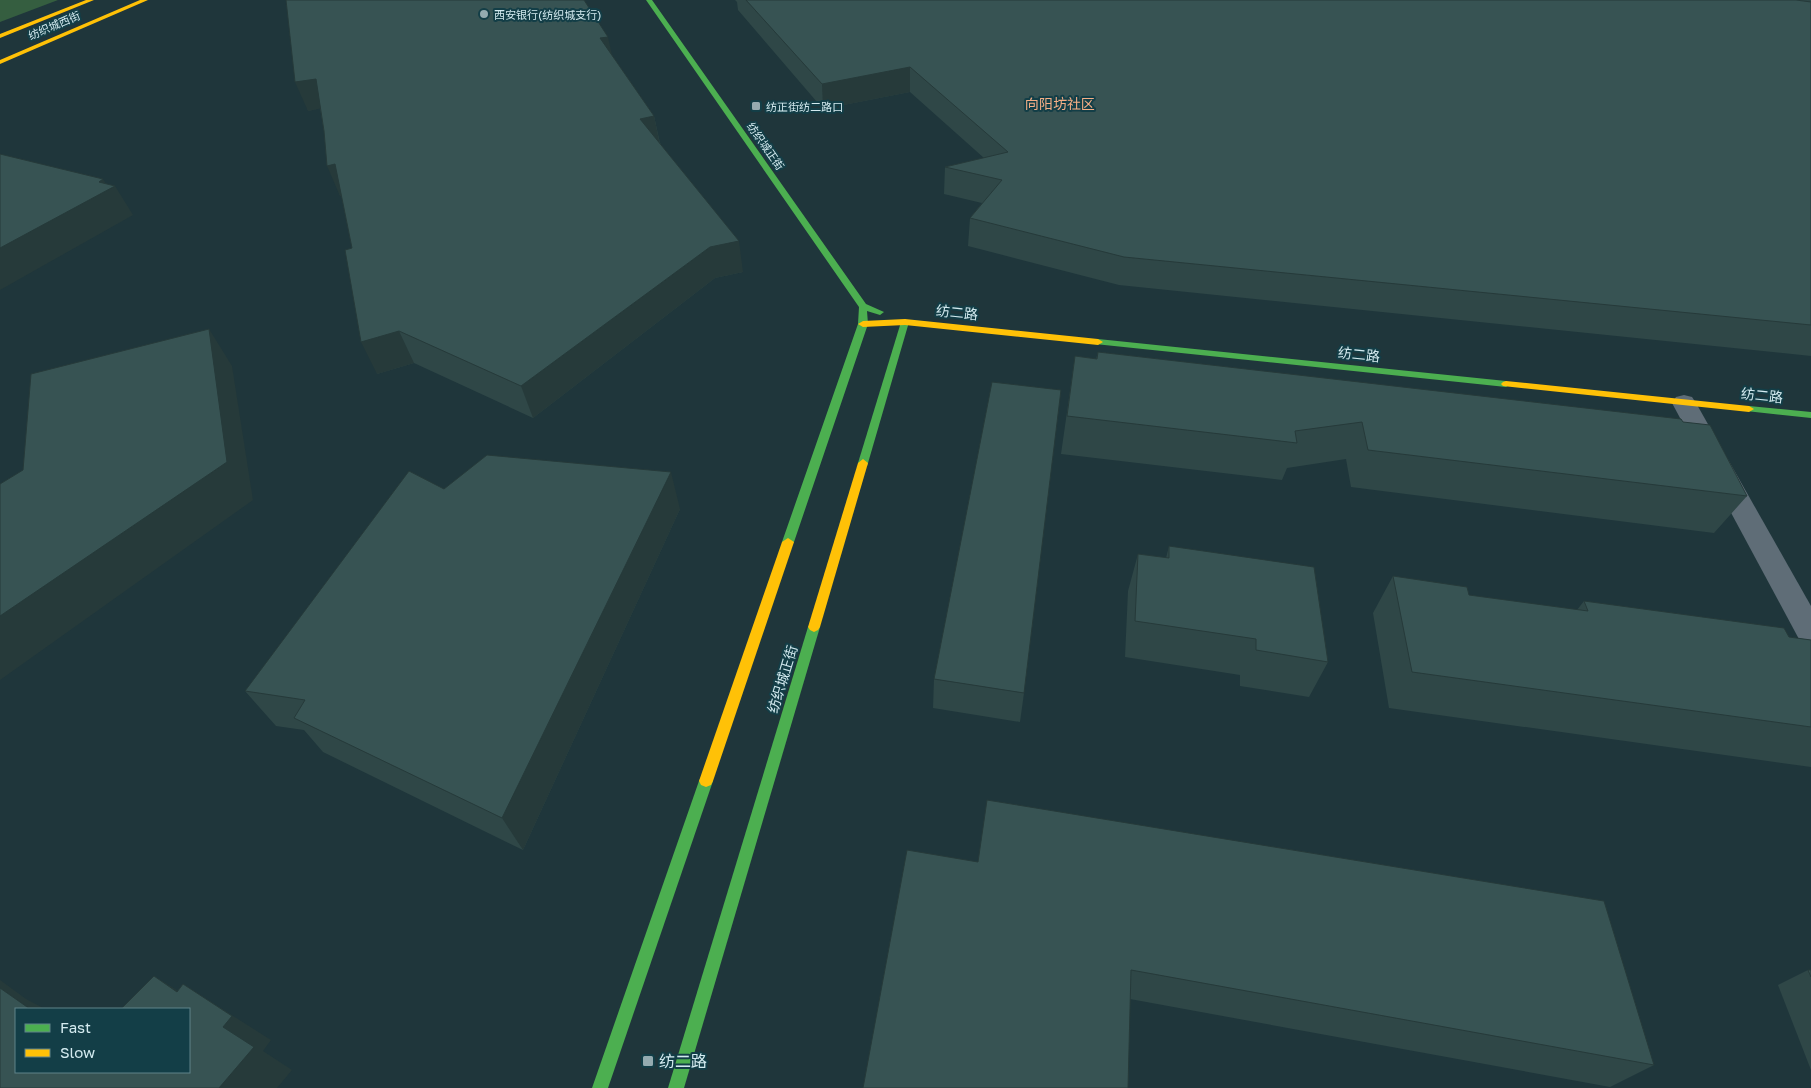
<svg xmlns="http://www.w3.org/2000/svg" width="1811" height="1088" font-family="'Golos Text','Noto Sans SC',sans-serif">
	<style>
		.green { fill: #355e40 }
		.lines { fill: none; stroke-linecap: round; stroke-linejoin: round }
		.street { fill: #5f6d77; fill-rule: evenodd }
		.fast { fill: #4caf50; fill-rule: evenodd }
		.slow { fill: #ffc107; fill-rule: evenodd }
		.wall { fill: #2f4747 }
		.shaded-wall { fill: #263a3a }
		.building { fill: #375353; stroke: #263a3a }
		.poi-dot { fill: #94abb0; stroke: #133e47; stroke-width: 2 }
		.labels { text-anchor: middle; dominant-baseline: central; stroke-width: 4; stroke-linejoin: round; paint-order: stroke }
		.far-poi-label { font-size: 11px; fill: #d3eaef; stroke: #133e47; text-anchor: start }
		.far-street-label { font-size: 11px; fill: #d3eaef; stroke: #133e47 }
		.far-quarter-label { font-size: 14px; fill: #f6af86; stroke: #133e47 }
		.street-label { font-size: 14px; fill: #d3eaef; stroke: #133e47 }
		.near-poi-label { font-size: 16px; fill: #d3eaef; stroke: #133e47; text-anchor: start }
	</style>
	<rect width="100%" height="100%" fill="#1f363b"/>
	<path class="green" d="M0,0h58l-58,22z"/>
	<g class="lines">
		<path class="street" d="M1684,395l8,2 4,6 115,203v39l-11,-4 -128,-238 4,-6z"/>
		<g class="fast">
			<path d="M646,0h6l214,304 18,8 -4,3 -13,-4 1,13 -74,218 -6,4 -6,-4 76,-218 1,-17z"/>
			<path d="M905,319l4,3 -41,141 -1,3h-8l-1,-3 43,-141z"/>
			<path d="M1098,339l408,42 5,3 -5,3 -411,-43 -2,-2z"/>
			<path d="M1749,406l62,6v6l-65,-7 -2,-2z"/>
			<path d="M814,622l4,2 2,3 -136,461h-16l140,-461 2,-3z"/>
			<path d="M706,775l5,2 2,4 -105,307h-16l107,-307 2,-4z"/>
		</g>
		<g class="slow">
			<path d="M86,0h8l-94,38v-4z"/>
			<path d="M140,0h8l-148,64v-4z"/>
			<path d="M905,319l193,20 5,3 -5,3 -193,-20 -42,2 -5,-3 5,-3z"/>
			<path d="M1506,381l243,25 5,3 -5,3 -246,-26 -2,-2 2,-2z"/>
			<path d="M863,459l5,4 -48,164 -2,3 -4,2 -4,-2 -2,-3 50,-164z"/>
			<path d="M788,538l6,4 -81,239 -2,4 -5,2 -5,-2 -2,-4 83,-239z"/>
		</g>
	</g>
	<g class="wall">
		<path d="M286,0l327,57 41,59 6,27 83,129 -28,6 -182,140 -119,-55 -37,11 -35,-178h-2l-16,-65 -4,-23 -12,3z"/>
		<path d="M735,0h1076v356l-692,-71 -151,-39 2,-28 12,-15 -38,-9 1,-27 39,-9 -74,-66 -87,17 -85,-99 -1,-8z"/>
		<path d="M1098,352l585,70 64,74 -33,37 -363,-46 -5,-28 -59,9 -5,12 -221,-26 14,-98 21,3z"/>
		<path d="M444,489l236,20 -157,341 -200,-98 -19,-22 -28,-4 -31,-35z"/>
		<path d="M1169,546l159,116 -19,35 -69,-11v-11l-115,-18 3,-66 10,-37 28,4z"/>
		<path d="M1393,576l76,19 108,15 7,-9 205,36 22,3v127l-422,-59 -16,-95z"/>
		<path d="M934,679l90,14 -4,29 -87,-14z"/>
		<path d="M907,850l747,215 -44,22 -480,-88z"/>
		<path d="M1808,970h3v100l-33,-85z"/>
	</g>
	<g class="shaded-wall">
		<path d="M608,37l6,27 -14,-26z"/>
		<path d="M910,67v25l-87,17 -1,-25z"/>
		<path d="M316,79l12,28 -20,4 -13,-29z"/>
		<path d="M654,116l6,29 -20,-26z"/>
		<path d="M335,164l14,30 -9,2 -13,-30z"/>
		<path d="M103,179l6,10 6,-3 18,29 -133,75v-42z"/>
		<path d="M739,241l4,31 -28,6 -182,140 -12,-32 189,-139z"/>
		<path d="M209,329l23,37 21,134 -253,180v-64z"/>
		<path d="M399,331l15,32 -37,11 -16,-32z"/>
		<path d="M671,472l9,37 -157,341 -21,-32z"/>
		<path d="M154,976l42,26 -19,-10z"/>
		<path d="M0,980l26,19 19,10h-15l-30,-20z"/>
		<path d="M183,984l88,56 -8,11 29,19 -15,18h-58l4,-61z"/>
	</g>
	<g class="building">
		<path d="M286,0h298l24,37 -8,1 54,78 -14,3 99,122 -29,6 -189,139 -122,-55 -38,11 -16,-92 7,-2 -17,-84 -8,2 -3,-35 -8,-52 -21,3z"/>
		<path d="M746,0h1050l15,2v323l-687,-68 -154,-39 32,-38 -57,-13 63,-15 -98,-85 -88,17z"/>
		<path d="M0,154l103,25 -4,3 16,4 -115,62z"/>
		<path d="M209,329l18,133 -227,154v-132l23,-14 8,-96z"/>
		<path d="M1098,352l583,67 2,3 27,3 37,71 -379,-46 -6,-28 -67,9 2,12 -230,-27 8,-60 22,3z"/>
		<path d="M992,382l69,8 -37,303 -90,-14z"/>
		<path d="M487,455l184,17 -169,346 -208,-100 11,-18 -60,-9 164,-220 35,18z"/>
		<path d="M1169,546l145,21 14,95 -72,-12v-11l-121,-18 3,-67 31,4z"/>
		<path d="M1393,576l74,11 2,8 119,16 -4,-10 200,27 5,9 22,3v87l-399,-55z"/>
		<path d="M987,800l617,101 50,164 -523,-95 -3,118h-265l44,-238 71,12z"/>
		<path d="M1808,970h3v7z"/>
		<path d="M154,976l23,16 6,-8 49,32 -9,11 31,20 -35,41h-219v-100l30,21h-14v63h173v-63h-68z"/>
	</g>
	<g class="poi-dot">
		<circle cx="484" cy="14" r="5"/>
		<rect x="751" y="101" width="10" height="10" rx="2.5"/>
		<rect x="642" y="1055" width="12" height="12" rx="2.5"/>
	</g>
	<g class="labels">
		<g class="far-poi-label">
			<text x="494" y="14">西安银行(纺织城支行)</text>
			<text x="766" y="106">纺正街纺二路口</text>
		</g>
		<g class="far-street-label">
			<text transform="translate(54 25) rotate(-23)">纺织城西街</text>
			<text transform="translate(766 146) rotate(55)">纺织城正街</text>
		</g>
		<g class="far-quarter-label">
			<text x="1060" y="103">向阳坊社区</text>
		</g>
		<g class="street-label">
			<text transform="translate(957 312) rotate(6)">纺二路</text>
			<text transform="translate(1359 354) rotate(6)">纺二路</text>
			<text transform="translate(1762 395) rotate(6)">纺二路</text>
			<text transform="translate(782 679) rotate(-73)">纺织城正街</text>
		</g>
		<g class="near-poi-label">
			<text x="659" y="1061">纺二路</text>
		</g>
	</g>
	<rect x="15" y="1008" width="175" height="65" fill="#133e47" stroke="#60838a"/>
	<rect x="25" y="1024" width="25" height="8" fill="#4caf50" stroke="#60838a"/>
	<text x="60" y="1033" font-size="15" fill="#d3eaef">Fast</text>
	<rect x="25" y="1049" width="25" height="8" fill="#ffc107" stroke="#60838a"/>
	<text x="60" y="1058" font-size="15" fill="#d3eaef">Slow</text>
</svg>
